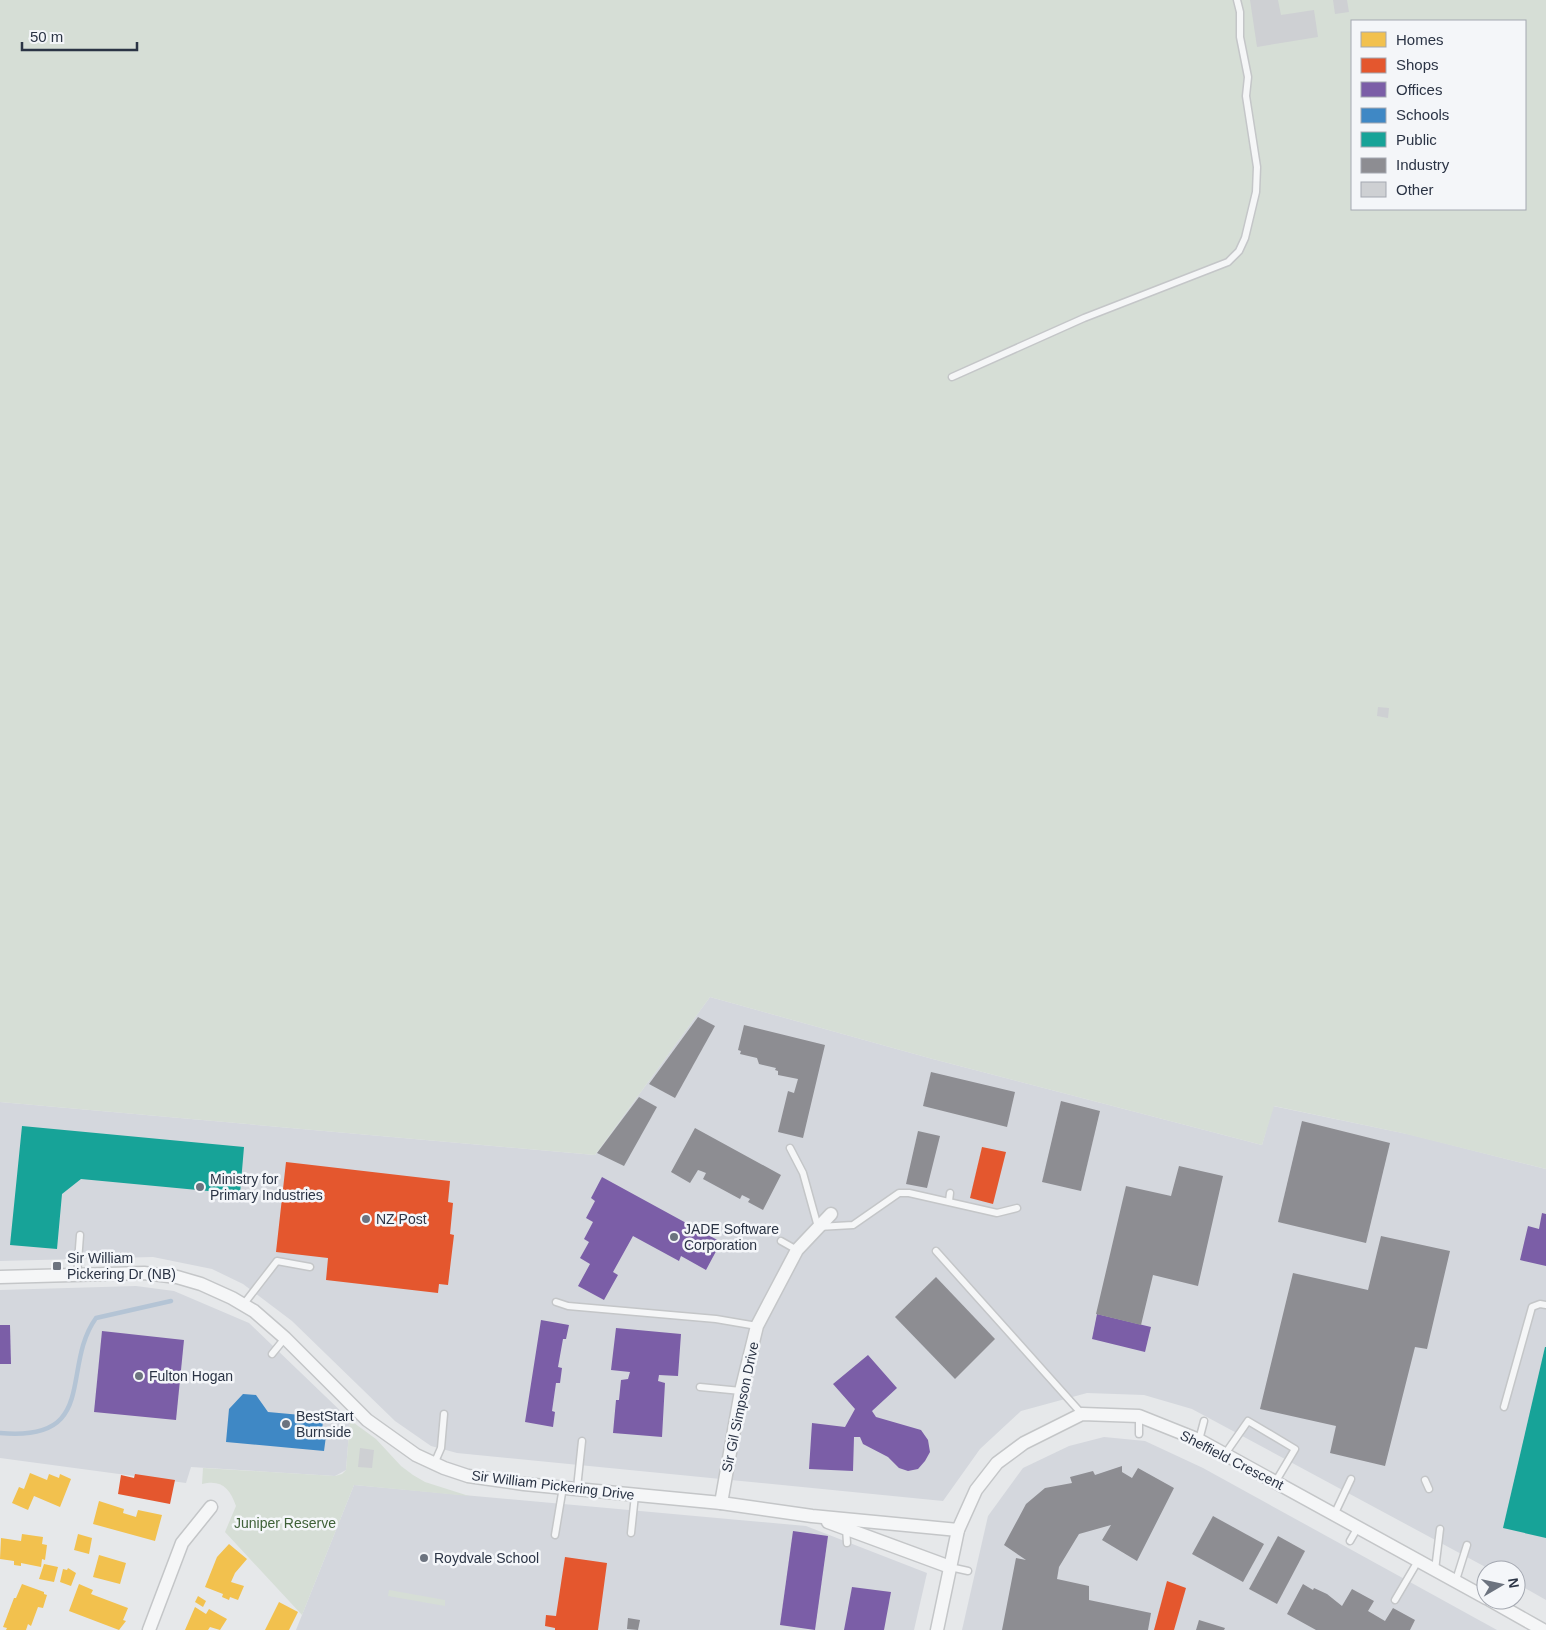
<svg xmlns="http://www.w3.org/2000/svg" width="1546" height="1630" font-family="Helvetica,sans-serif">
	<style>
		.built { fill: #d4d7dd }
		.green { fill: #d6ded6; fill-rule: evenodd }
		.homes { fill: #f2c14e }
		.shops { fill: #e4572e }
		.offices { fill: #7b5ea7 }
		.schools { fill: #3f88c5 }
		.public { fill: #17a398 }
		.industry { fill: #8d8d92 }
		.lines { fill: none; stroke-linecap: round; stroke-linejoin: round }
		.stream { stroke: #b4c4d5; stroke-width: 4.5 }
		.building { fill: #ced0d3 }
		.service-casing { stroke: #c4c6c8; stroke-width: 9 }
		.minor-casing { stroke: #c4c6c8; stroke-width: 15 }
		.service { stroke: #f5f6f7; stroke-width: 6 }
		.minor { stroke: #f5f6f7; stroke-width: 12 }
		.poi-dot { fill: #6c737f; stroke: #f4f6f9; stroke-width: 2 }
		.labels { text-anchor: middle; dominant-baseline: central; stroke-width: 5; stroke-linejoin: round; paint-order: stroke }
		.poi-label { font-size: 14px; fill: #2b3445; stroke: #f4f6f9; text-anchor: start }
		.street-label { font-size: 14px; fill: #2b3445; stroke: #f4f6f9 }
		.park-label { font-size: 14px; fill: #3f6138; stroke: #f4f6f9 }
	</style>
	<rect width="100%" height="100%" fill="#e6e8ea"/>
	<g class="built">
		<path d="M710,997l219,61 333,87 11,-39 139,29 134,34v431l-30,-17v-13h-25l-299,-161 -48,-14 -57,-2 -66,18 -41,38 -37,52 -486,-48 -26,-7 -36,-25 -103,-100 -49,-37 -31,-15 -59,-12 -153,4v-159l595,53z"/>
		<path d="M136,1286l38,5 75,32 101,97 -4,50 -11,6 -144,-9 -5,16 -186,-25v-168z"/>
		<path d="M1104,1437l41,4 58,27 294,162h-535l26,-114 35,-48 46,-22z"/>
		<path d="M354,1485l452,41 121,47 -13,57h-618z"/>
	</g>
	<g class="green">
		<path d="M0,0h1546v1169l-144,-36 -128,-27 -12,39 -333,-87 -219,-61 -115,158 -595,-53zM1352,21h173v188h-173z"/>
		<path d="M350,1420l26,19 25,27 12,9 12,7 44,14 -115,-11 -52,130 -77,-83 11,-26c-6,-18 -15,-27 -34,-22l1,-16 132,8 7,-2 4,-4z"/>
		<path d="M389,1590l56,10v6l-57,-10z"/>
	</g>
	<g class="homes">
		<path d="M30,1473l17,7 2,-6 10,4 1,-4 11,5 -11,28 -26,-11 -6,14 -16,-7 7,-16 5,2z"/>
		<path d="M99,1501l25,8 -1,4 13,4 2,-7 24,5 -7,26 -62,-17z"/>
		<path d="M22,1534l21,3 -1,7 5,1 -2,15 -3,-1 -1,8 -20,-4v3l-7,-1v-4l-14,-2 1,-21 20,3z"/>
		<path d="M78,1534l14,4 -3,16 -15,-4z"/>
		<path d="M229,1544l18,15 -12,14 -4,9 13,4 -6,14 -8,-3 -1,3 -7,-3 1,-3 -18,-7 12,-30z"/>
		<path d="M99,1555l27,8 -6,21 -27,-7z"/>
		<path d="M44,1564l14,3 -4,15 -15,-3z"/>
		<path d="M68,1568l8,5 -5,13 -11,-4 3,-13 4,1z"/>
		<path d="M22,1584l22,8v2l3,1 -4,13 -5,-1 -7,19 -3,-2 -2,6h-20l1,-2 -4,-1 11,-29h2z"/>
		<path d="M79,1584l14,6 -2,4 37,14 -5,12 3,1 -7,9 -50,-19z"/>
		<path d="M198,1596l8,5 -3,6 -8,-5z"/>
		<path d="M279,1602l19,10 -9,18h-24z"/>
		<path d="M195,1607l11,7 3,-5 18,10 -7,11 -10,-3 -2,3h-23z"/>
	</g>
	<g class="shops">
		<path d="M982,1147l24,5 -13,52 -23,-6z"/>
		<path d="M286,1162l164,19 -2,21 5,1 -3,31 4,1 -6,50 -9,-1 -1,9 -112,-13 2,-22 -52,-6z"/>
		<path d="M135,1474l40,6 -5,24 -52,-10 3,-19 13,3z"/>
		<path d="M565,1557l42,6 -9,67h-43v-2l-10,-2 1,-11 10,1z"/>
		<path d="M1167,1581l19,7 -12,42h-20z"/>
	</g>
	<g class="offices">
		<path d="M602,1177l119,65 -15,28 -25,-14 -2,5 -46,-25 -20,36 5,3 -14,25 -26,-14 12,-22 -10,-6 9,-16 -5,-3 9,-17 -7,-4 9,-17 -4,-3z"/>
		<path d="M1542,1213l4,1v52l-26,-6 8,-34 11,3z"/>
		<path d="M1097,1314l54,13 -6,25 -53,-13z"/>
		<path d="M541,1320l28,5 -3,14h-3l-5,28 4,1 -2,15h-4l-4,28 3,1 -2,15 -28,-5z"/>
		<path d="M0,1325h10l1,39h-11z"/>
		<path d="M616,1328l65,6 -3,42 -19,-1 -1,6 7,2 -3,54 -49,-4 3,-33h3l2,-20 7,-1 2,-7 -19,-2z"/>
		<path d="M102,1331l82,9 -8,80 -82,-8z"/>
		<path d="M868,1355l29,33 -25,23 4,6 45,13 7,10 2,12 -5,9 -7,8 -10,2 -9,-3 -11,-11 -25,-13 -3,-7h-6l-1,34 -44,-2 3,-46 33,4 10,-18 -22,-25z"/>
		<path d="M793,1531l35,5 -13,94 -35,-5z"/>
		<path d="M852,1587l39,5 -7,38h-40z"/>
	</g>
	<path class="schools" d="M243,1394l13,1 12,17 55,5 -1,18 4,1 -2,15 -98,-9 3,-33z"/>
	<g class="public">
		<path d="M22,1126l222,21 -4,47 -159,-15 -19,15 -5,55 -47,-4z"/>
		<path d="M1545,1347h1v191l-43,-10z"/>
	</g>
	<g class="industry">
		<path d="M698,1017l17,9 -40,72 -26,-14z"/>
		<path d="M744,1025l81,20 -22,93 -25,-6 10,-41 6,2 4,-14 -20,-4v-4l-3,-1 1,-2 -17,-4 -2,-6 -17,-4 1,-3 -3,-1z"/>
		<path d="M931,1072l84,20 -8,35 -84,-21z"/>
		<path d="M639,1097l18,10 -33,59 -27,-13z"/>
		<path d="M1061,1101l39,10 -19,80 -39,-9z"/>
		<path d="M1302,1121l88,22 -24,100 -88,-21z"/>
		<path d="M695,1128l86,47 -18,35 -15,-8 2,-3 -8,-4 -2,4 -37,-20 3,-6 -5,-2 -3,-1 -8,13 -19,-11z"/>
		<path d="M918,1131l22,5 -13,52 -21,-4z"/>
		<path d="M1179,1166l44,10 -25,110 -45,-11 -12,50 -45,-11 30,-128 45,10z"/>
		<path d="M1381,1236l69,15 -23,98 -12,-2 -30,119 -55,-13 6,-27 -76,-17 33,-136 75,17z"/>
		<path d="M936,1277l59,62 -40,40 -60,-62z"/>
		<path d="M1122,1466v6l10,6 6,-10 36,20 -37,73 -35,-21 9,-15 -32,9 -20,33 -2,12 32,7v14l62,13 -3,17h-146l14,-72 10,2 -22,-15 22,-41 19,-16 27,-5 -2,-6 23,-6 2,4z"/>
		<path d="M1213,1516l51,28 -21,38 -51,-28z"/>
		<path d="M1278,1536l27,15 -28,53 -28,-15z"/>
		<path d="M1303,1584l10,6 1,-2 13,6 15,12 10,-17 22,12 -6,10 17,10 8,-13 22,12 -5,10h-94l-29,-16z"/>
		<path d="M628,1618l12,2 -2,10 -11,-1z"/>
		<path d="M1199,1620l26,8 -1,2h-28z"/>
	</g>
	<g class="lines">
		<path class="stream" d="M0,1433c100,9 60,-65 96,-115l75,-17"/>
	</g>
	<g class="building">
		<path d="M1250,0h28l3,15 33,-5 4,27 -61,10z"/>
		<path d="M1333,0h14l2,12 -14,2z"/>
		<path d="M1378,707l11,1 -1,10 -11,-2z"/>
		<path d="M360,1448l14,2 -2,18 -14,-1z"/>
	</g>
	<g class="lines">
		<g class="service-casing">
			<g id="service">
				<path d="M952,377l132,-59 144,-56 11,-11 6,-13 11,-46 1,-25 -11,-71 2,-19 -8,-40v-25l-3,-12"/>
				<path d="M790,1148l13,25 15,54 35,-2 46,-32h10l88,20 20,-5"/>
				<path d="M949,1201l1,-8"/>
				<path d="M781,1241l16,9"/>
				<path d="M936,1251l146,163"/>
				<path d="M77,1275l3,-40"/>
				<path d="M556,1302l12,4 148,13 41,7"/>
				<path d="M243,1305l34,-44 33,6"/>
				<path d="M272,1354l13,-16"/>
				<path d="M700,1387l41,4"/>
				<path d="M1504,1407l28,-100 8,-3 6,1"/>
				<path d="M1139,1434v-18"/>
				<path d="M1199,1440l5,-19"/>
				<path d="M1225,1454l23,-33 47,28 -19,32"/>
				<path d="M434,1464l7,-16 3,-34"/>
				<path d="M1425,1480l4,9"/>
				<path d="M577,1488l5,-47"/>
				<path d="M1334,1515l17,-36"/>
				<path d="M846,1528l1,15"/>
				<path d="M631,1533l4,-38"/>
				<path d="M555,1535l8,-48"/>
				<path d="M1350,1541l8,-14"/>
				<path d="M950,1567l18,4"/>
				<path d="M1435,1570l5,-41"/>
				<path d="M1456,1580l11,-35"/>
				<path d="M1395,1600l23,-39"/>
			</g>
		</g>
		<g class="minor-casing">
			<g id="minor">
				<path d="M0,1277l144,-4 33,4 24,7 31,14 22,13 31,27 82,82 49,35 28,13 24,8 56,8 197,19 91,13 146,14"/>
				<path d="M721,1503l20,-112 16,-65 40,-76 34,-36"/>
				<path d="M828,1522l122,45"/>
				<path d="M1490,1600l53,30"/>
				<path d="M149,1630l33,-87 29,-36"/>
				<path d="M937,1630l21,-100 18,-40 21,-27 27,-20 58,-29 57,2 60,24 287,158"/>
			</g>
		</g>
		<use href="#service" class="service"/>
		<use href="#minor" class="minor"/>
	</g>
	<g class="poi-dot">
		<circle cx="200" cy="1187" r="5"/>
		<circle cx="366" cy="1219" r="5"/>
		<circle cx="674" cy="1237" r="5"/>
		<rect x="52" y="1261" width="10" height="10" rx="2.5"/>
		<circle cx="139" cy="1376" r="5"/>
		<circle cx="286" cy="1424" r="5"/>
		<circle cx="424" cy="1558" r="5"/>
	</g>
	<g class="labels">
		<g class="poi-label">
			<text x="210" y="1179">Ministry for<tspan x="210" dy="16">Primary Industries</tspan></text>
			<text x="376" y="1219">NZ Post</text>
			<text x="684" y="1229">JADE Software<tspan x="684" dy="16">Corporation</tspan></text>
			<text x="67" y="1258">Sir William<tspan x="67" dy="16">Pickering Dr (NB)</tspan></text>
			<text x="149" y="1376">Fulton Hogan</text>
			<text x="296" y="1416">BestStart<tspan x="296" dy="16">Burnside</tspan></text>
			<text x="434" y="1558">Roydvale School</text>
		</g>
		<g class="street-label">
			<text transform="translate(740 1407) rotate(-78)">Sir Gil Simpson Drive</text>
			<text transform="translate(1232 1460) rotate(27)">Sheffield Crescent</text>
			<text transform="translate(553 1485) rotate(7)">Sir William Pickering Drive</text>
		</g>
		<g class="park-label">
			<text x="285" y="1523">Juniper Reserve</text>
		</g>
	</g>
	<rect x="1351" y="20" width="175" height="190" fill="#f4f6f9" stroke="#a4a8b1"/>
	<rect x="1361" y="32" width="25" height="15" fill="#f2c14e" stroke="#a4a8b1"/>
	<text x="1396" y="45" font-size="15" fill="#2b3445">Homes</text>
	<rect x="1361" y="58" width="25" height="15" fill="#e4572e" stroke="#a4a8b1"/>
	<text x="1396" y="70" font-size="15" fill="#2b3445">Shops</text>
	<rect x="1361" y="82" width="25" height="15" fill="#7b5ea7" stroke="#a4a8b1"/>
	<text x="1396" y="95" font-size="15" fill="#2b3445">Offices</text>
	<rect x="1361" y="108" width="25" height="15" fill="#3f88c5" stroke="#a4a8b1"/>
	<text x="1396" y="120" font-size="15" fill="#2b3445">Schools</text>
	<rect x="1361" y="132" width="25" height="15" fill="#17a398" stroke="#a4a8b1"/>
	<text x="1396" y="145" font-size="15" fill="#2b3445">Public</text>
	<rect x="1361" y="158" width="25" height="15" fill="#8d8d92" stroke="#a4a8b1"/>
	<text x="1396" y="170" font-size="15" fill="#2b3445">Industry</text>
	<rect x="1361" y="182" width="25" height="15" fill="#ced0d3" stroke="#a4a8b1"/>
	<text x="1396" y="195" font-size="15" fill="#2b3445">Other</text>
	<g transform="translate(1501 1585) rotate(81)"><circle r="24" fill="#f4f6f9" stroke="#a4a8b1"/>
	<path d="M0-4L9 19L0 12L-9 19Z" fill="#6c737f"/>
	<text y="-8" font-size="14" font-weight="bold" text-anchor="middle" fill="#2b3445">N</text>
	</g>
	<path d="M22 42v8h115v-8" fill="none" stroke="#2b3445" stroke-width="2.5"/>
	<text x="30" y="42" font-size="15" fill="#2b3445" stroke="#f4f6f9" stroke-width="4" paint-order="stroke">50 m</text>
</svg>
